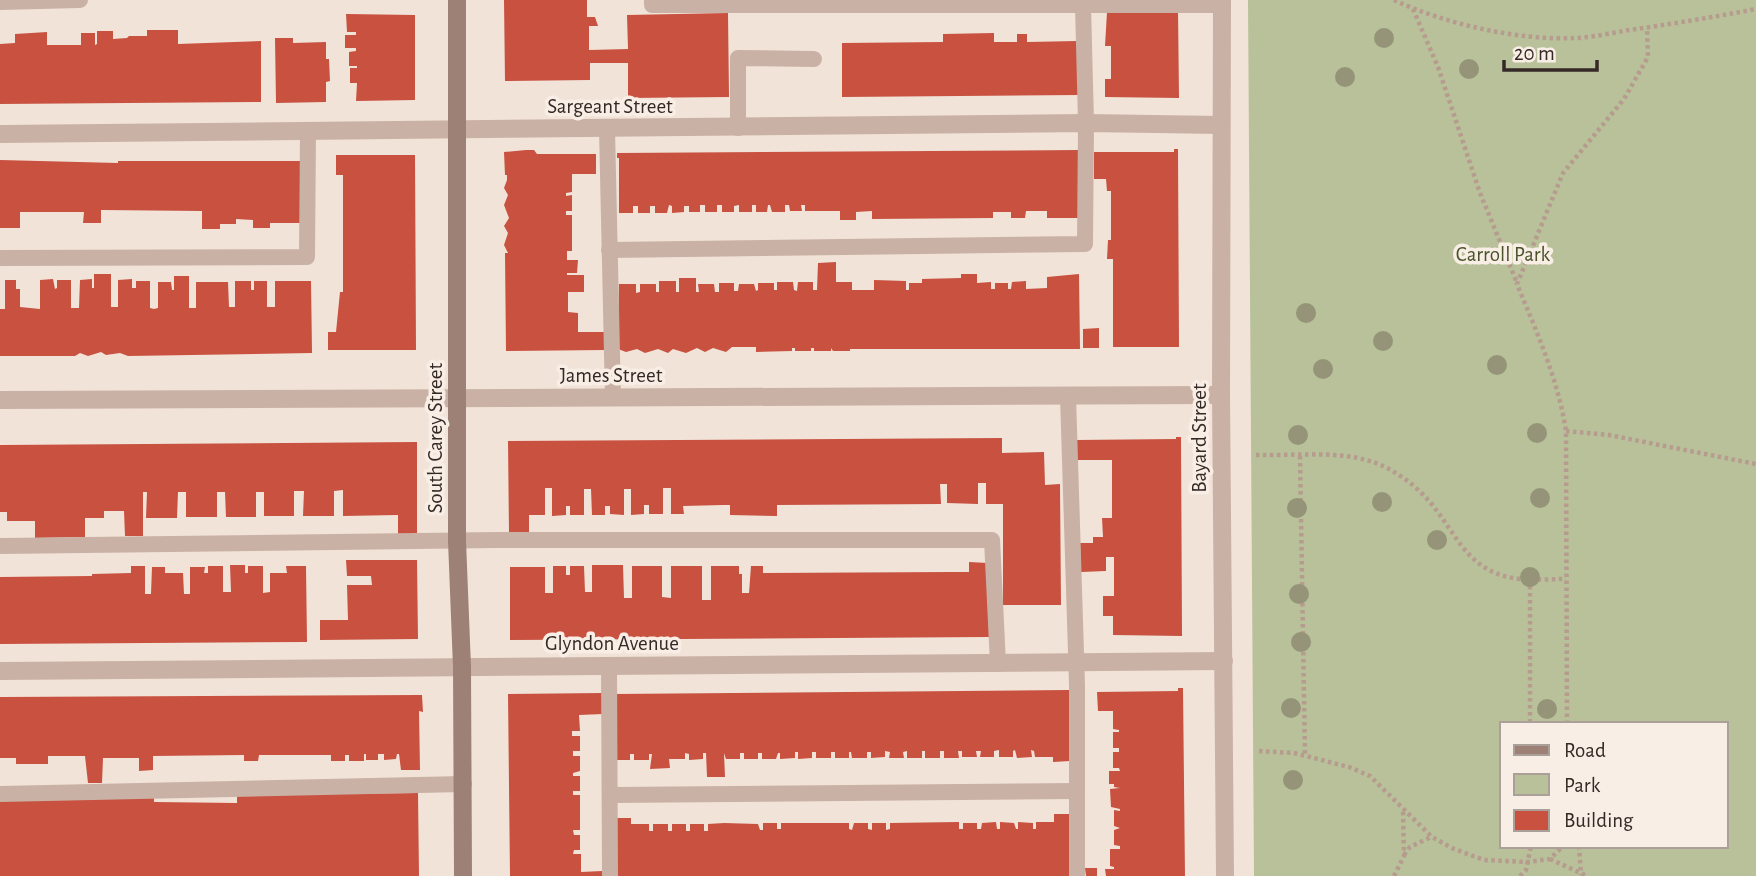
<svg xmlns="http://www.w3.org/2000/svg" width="1756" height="876" font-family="'Alegreya Sans',sans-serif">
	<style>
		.green { fill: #b8c199; fill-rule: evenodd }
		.building { fill: #c85140 }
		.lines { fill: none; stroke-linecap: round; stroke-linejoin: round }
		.path { stroke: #b69b8f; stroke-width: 4.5; stroke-dasharray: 3.5 3.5; stroke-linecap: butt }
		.service { stroke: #cab1a5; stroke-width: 16 }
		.minor { stroke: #cab1a5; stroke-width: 18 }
		.secondary { stroke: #9d8076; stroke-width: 18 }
		.tree { fill: #959479 }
		.labels { text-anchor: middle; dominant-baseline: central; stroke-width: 7; stroke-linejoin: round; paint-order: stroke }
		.street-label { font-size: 21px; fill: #352926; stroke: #f9eee5 }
		.park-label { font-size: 21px; fill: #49542a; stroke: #f9eee5 }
	</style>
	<rect width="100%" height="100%" fill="#f2e3d9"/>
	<path class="green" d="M1248,0h508v876h-502zM1502,724h224v122h-224z"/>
	<g class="building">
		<path d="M504,0h83v17h8l3,9h-9v24l39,-1 -1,-34 101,-2 1,84 -101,1v-35h-38v17l-85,1z"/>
		<path d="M1178,9l1,89 -74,-1v-18h6v-33h-6l2,-34z"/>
		<path d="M346,14l69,1v85l-59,1 1,-18h-7v-15h7v-2h-8v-14l7,-1v-3h-11v-13h11v-3h-9z"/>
		<path d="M147,30h31v14l83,-3v61l-261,2v-60l15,-1v-9l32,-2v13h34v-12h14v12l2,-1v-13h16v8l14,-1 2,-2h18z"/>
		<path d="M994,33v9h23v-8h10v8l51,-1 1,54 -237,2v-54l101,-1v-8z"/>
		<path d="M275,38h18v5l33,-1v17h3l1,22 -4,1v20l-50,1z"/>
		<path d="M1174,149h4l1,198h-66v-88h-6l1,-19h3v-49h-4l-1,-12h-12v-27h80z"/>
		<path d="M526,150h8l3,4h59v20h-24v18l-6,1v3l6,-1v16h-6v4h6v36h-5v9h11l-1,13h-10v2h17v17h-16v20l10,1v19h27v18l-99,1 -1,-98h3l-4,-8 4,-12 -4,-7 5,-8 -5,-13 4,-10 -4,-7 3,-8v-5h-2l-1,-23z"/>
		<path d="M1081,150l-1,68h-33v-7h-21l-1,7h-14v-6h-18v6l-121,1v-8l-16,1v8h-16v-9h-35v-6h-4l1,6h-12l-1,-6h-4v7h-13l-2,-7h-2l-1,7h-11v-7h-4v7h-13v-7l-5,1v6h-12v-7h-5v7h-12v-7h-5v7h-11v-6h-5v6l-12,1v-7l-3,-1 -2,8h-12v-7h-5v7h-12v-7h-5v7h-14v-55h-2v-5z"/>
		<path d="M336,155h79l1,195h-88v-18h8l4,-40h3v-117h-7z"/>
		<path d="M0,160l118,3v-2h185l-1,62h-32v5h-17v-8l-17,-1v5h-16v5h-18v-18l-101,-1v13h-18l1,-11h-64v16h-20z"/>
		<path d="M836,262v20h16v8h22v-10l32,1v9h3v-7h13v-4l39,-1v-4h16v9l14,-1v7h4v-6h13v6h3l1,-7 14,-1v8l21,-1v-11l32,-3 1,75h-230v2h-17l-2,-3v3h-17v-3h-3v3h-16v-3h-3v3l-36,1v-5h-24l-6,5 -13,-4 -8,4 -8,-4 -11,5 -13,-4 -5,4 -10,-4 -13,4 -8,-4 -11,3 -8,-3 1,-65h17v9l4,-1v-8h16v8h3v-11h17v11h3v-14h17v14h3l-1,-8h16l1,8h4v-9h15v8h4l1,-7h15l2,7 2,-1v-7h16v7h3v-8h16l1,8 3,1 1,-9h15v8h4l1,-27z"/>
		<path d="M94,274h17v33h7v-27l14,-1v9h4v-7h14v27l4,1 4,-1v-26h13l1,8h2v-14h15v32h7v-26h32l1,25h6v-26h16v9h3v-9h13v26h8v-26h36l1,72 -184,3 -8,-3 -14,2 -5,-3 -13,4 -8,-3 -5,3h-75v-47h5v-29h11v9h4v18l20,2v-29l13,-1 2,10 2,-1v-8h14v28h8l1,-28 12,-1v9h2z"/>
		<path d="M1099,328v20h-16v-19z"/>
		<path d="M1176,437h5l1,199 -69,-1v-19h-10v-20h11v-39h-8v14l-25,1 -1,-29h13v-6h10l-1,-19h10v-58h-36v-20l100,-1z"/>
		<path d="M1002,438v15l42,-1 1,33 15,-1 1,121h-58v-101h-17v-21h-8v21l-31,-1v-19h-7l1,20 -164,1v11l-47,-1v-10h-7l-40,1 1,8h-13v-26h-8v26h-14v-9h-5v9l-13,1v-26h-7v26l-14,-1v-8h-5v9h-13l-1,-26h-7v26h-14v-9h-4v9l-14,1v-28h-7v27h-16v19h-20l-1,-93z"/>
		<path d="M417,442v92h-19v-19l-55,1v-26l-9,1v25h-31l1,-25h-10v25h-30v-24h-8v25h-30l-1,-25h-8v25h-31v-25h-8l-1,26h-31l1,-26h-4v44h-18l-1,-25h-20v7h-19v19l-50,1v-17h-28v-9h-7v-67z"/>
		<path d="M346,560h71l1,79 -98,1v-20h28l-1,-35h25l-1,-9h-24z"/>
		<path d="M969,562l19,1 1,74 -479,3v-73h35v26h8v-27h13v9h4v-9h14l1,26h7v-27h31l1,33h8v-32h30v31l9,1v-32h31v34h9v-34h28v8h3v19h7l2,-27h12v7l188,-1h18z"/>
		<path d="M230,565h15v8h3v-7h15v27l7,-1v-19h17l-1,-7h20l1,76 -307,2v-67l92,-1v-2l39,-1v-7h14v28h6l1,-27h13v6h18l1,21h6v-27h15l-1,6h4v-7h15v26h8z"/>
		<path d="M1178,688h5l2,188h-79l-1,-7h9v-2l-4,-1v-17h10v-3l-6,-1v-15l6,-2 -6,-2v-16l6,1v-2l-9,-2 -1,-18 10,-1 -6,-1v-3h-5v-13h11l-1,-3h-6v-16h6v-4h-6v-16h6v-2l-6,-1v-18h-15l-1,-19 81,-1z"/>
		<path d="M1069,690l1,71 -17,1v-5h-18l-1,-6 -3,-1 1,7 -15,1 -2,-8 -2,1v6h-14v-7l-5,1v6h-14l1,-6h-5l1,6h-15v-6h-4l1,7h-15v-7h-4v7h-15v-7h-3v7h-15v-7l-4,1 1,6h-15l1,-6 -5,-1v6l-14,1v-6h-4v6h-15l-1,-6h-2v6h-14v-6h-4v6h-15v-6h-4v6l-14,1v-7h-3v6l-15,1v-6h-2l-2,6h-14v-6h-4v6h-14v-6h-4v6h-14l-2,-6 1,24h-18l-1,-24h-3v6l-14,1v-6l-4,-1v6h-16l1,9 -20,1 2,-15h-3v6h-15v-6h-4v6h-16v-66z"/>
		<path d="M602,693l1,21 -24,1 1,16h-8v5h8v15h-7v5h7v15l-7,2v3h7v15h-7v4h7v35h-7l1,5h6v15h-6l-1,4h8v18l21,-1v5h-92l-2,-182z"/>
		<path d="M422,695l1,17 -4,-1 1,59h-19l-2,-16h-2l-1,5 -12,1v-6h-6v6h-12v-6h-2v7h-15v-6h-4v6h-14v-6h-72l-1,6h-14v-6l-91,1v14l-14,1v-13h-36l-1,25h-14l-3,-27h-37v8h-32v-6h-16v-61z"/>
		<path d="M418,793l1,83h-419v-79l154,-1v6l83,1v-8z"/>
		<path d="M1054,814h16l1,62h-457l1,-58h16v6h18v7h4v-7h15v7h4v-7h14v7h4v-7h14v7h4v-7l16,-1 34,1 2,6h3v-7h14v6h4v-6h68v6l3,1 2,-7h14v6l4,1v-7h14v7l4,-1v-6l69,-1v7h4v-6h14v6h4l1,-6 14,-1 1,7h3v-7l14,1 2,6h2v-7l15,1v6h3v-7h18z"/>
		<path d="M1085,868h12v8h-11z"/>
	</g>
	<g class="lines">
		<g class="path">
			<path d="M1394,0c51,24 126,41 182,38 18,-1 36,-5 53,-8 43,-6 85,-13 127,-21"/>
			<path d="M1413,9l25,58 42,126 37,90"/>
			<path d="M1566,431l43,4 147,29"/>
			<path d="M1256,455c38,1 81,-5 117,7 21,7 42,23 56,39 27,31 37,69 84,77 17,3 36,1 53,1"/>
			<path d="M1300,456l5,300"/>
			<path d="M1530,579v145"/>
			<path d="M1567,724l-1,-293c-8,-52 -29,-98 -49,-147l46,-111 61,-74 24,-42 -1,-29"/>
			<path d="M1259,751l35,2 55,14 21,9 62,61 22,12 30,11 43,2 23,-3 13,-13"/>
			<path d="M1579,846l2,29"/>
			<path d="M1404,855l6,-8 21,-10"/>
			<path d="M1550,859l37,17"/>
			<path d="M1394,876l10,-20 -1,-47"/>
			<path d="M1520,876l6,-6 5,-24"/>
		</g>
		<g class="service">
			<path d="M652,0v5h570"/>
			<path d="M0,2l80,-2"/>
			<path d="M738,128v-70l76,1"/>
			<path d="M607,129l6,269"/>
			<path d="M609,250l476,-6 1,-121 -3,-118"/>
			<path d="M0,258l307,-1 1,-126"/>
			<path d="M1068,396l9,289v191"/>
			<path d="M0,546l497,-6h495l6,124"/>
			<path d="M609,666l1,210"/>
			<path d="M0,794l464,-10"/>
			<path d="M610,795l467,-4"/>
		</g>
		<g class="minor">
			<path d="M1222,0l-1,395 4,481"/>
			<path d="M0,134l1086,-11 135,2"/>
			<path d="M0,400l1221,-5"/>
			<path d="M0,671l1224,-10"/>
		</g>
		<path class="secondary" d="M457,0v541l5,126 1,209"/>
	</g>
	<g class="tree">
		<circle cx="1384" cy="38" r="10"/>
		<circle cx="1469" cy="69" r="10"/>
		<circle cx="1345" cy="77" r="10"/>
		<circle cx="1306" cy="313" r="10"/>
		<circle cx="1383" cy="341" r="10"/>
		<circle cx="1497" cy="365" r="10"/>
		<circle cx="1323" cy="369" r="10"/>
		<circle cx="1537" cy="433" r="10"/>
		<circle cx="1298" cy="435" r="10"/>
		<circle cx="1540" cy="498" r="10"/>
		<circle cx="1382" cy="502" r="10"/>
		<circle cx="1297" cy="508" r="10"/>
		<circle cx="1437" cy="540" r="10"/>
		<circle cx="1530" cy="577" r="10"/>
		<circle cx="1299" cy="594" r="10"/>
		<circle cx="1301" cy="642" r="10"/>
		<circle cx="1291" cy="708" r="10"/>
		<circle cx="1547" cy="709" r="10"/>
		<circle cx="1293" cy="780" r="10"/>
	</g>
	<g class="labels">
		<g class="street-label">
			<text x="610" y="106">Sargeant Street</text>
			<text x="611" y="375">James Street</text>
			<text transform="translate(435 438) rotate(-90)">South Carey Street</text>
			<text transform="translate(1199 438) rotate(-90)">Bayard Street</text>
			<text x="612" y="643">Glyndon Avenue</text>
		</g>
		<g class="park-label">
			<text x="1503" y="254">Carroll Park</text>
		</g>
	</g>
	<rect x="1500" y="722" width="228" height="126" fill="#f9eee5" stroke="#ab9f99" stroke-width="2"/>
	<rect x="1514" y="745" width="35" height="10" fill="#9d8076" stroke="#ab9f99" stroke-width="2"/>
	<text x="1564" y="757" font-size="21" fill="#352926">Road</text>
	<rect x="1514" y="774" width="35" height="21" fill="#b8c199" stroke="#ab9f99" stroke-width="2"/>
	<text x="1564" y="792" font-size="21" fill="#352926">Park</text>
	<rect x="1514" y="810" width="35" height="21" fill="#c85140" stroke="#ab9f99" stroke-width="2"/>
	<text x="1564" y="827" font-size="21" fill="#352926">Building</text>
	<path d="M1504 60v10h93v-10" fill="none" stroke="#352926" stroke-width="3.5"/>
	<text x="1514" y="60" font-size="21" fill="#352926" stroke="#f9eee5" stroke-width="5" paint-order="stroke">20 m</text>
</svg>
